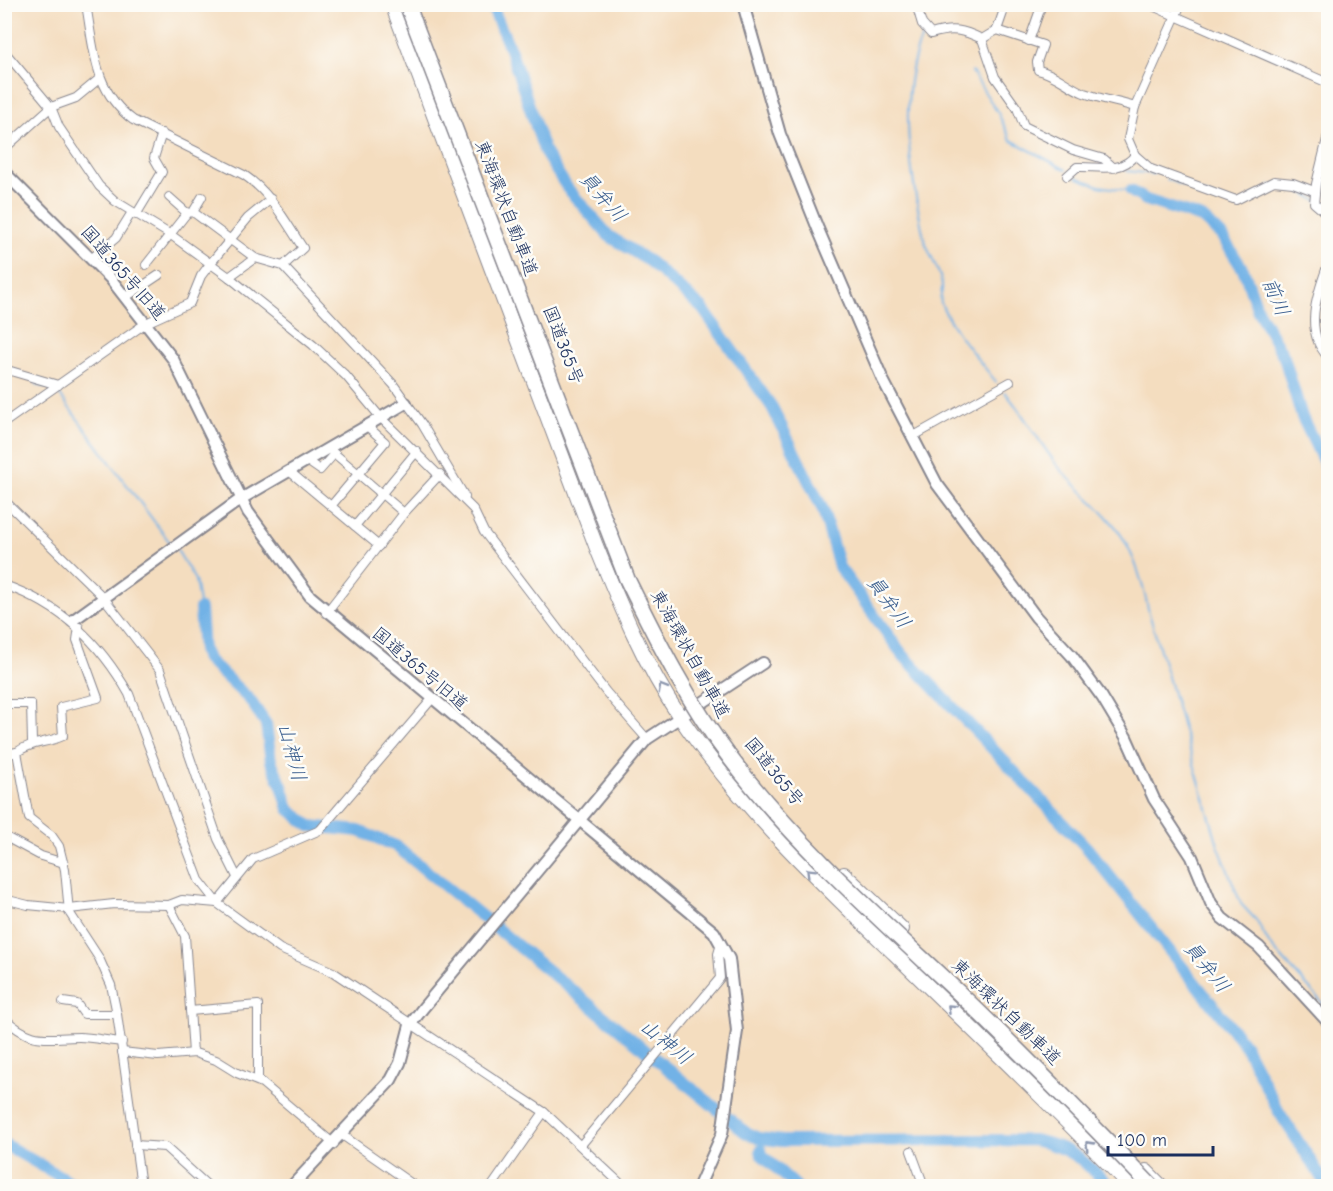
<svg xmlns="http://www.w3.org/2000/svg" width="1333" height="1191" font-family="'Comic Neue','Klee One',sans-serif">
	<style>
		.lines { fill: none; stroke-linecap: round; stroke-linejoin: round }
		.stream { stroke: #72b2e6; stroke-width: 2 }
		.river { stroke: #72b2e6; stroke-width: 12 }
		.minor-casing { stroke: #88868e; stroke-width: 10 }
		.tertiary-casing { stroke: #88868e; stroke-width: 14 }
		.trunk-casing { stroke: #88868e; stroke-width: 16 }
		.minor { stroke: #fff; stroke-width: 8 }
		.tertiary { stroke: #fff; stroke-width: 10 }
		.trunk { stroke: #fff; stroke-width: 14 }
		.motorway-bridge-casing { stroke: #88868e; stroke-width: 18; stroke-linecap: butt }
		.motorway-bridge { stroke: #fff; stroke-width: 15 }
		.oneway { stroke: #8d97ae }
		.labels { text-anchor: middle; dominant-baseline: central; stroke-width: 5; stroke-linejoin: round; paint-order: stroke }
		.street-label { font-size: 18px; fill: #1b2f5e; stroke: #fdfcf7 }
		.water-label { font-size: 20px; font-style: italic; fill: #395d8e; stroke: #fdfcf7 }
	</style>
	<rect width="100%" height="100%" fill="#fdfcf7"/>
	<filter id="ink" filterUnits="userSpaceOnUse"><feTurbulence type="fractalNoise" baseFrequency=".0167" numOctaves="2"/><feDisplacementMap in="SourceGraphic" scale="12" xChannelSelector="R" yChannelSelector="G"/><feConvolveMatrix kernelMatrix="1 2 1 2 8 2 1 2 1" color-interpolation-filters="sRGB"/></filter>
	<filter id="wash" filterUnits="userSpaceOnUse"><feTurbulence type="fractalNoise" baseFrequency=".008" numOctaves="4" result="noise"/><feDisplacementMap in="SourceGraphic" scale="24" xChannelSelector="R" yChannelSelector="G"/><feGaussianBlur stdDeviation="1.35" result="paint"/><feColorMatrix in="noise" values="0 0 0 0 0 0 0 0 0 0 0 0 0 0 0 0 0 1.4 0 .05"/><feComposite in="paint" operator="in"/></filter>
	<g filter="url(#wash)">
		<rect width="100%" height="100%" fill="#f4ddbf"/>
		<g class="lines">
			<g class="stream">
				<path d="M923,35c-27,56 -12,143 1,203 4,16 16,31 18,47 1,6 -3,12 -1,18 12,29 36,54 55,79"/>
				<path d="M972,72l26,41 13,27 55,30"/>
				<path d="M1127,171l27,3"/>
				<path d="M1076,177l23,9 32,5"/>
				<path d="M1167,179l67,27 9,-2 12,-10"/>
				<path d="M1270,186l25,2 33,19"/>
				<path d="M36,382l2,4 14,1"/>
				<path d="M56,390l115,154"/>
				<path d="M1005,392c19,23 33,48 51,72 15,19 35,34 51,53 25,26 35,62 42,96l69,232 23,59 15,16 14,25 58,64"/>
				<path d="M177,550l18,30 5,29"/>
			</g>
			<g class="river">
				<path d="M491,4l19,45 35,104 23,36 41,47 41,26 53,47 69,98 51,103 16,57 63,87 186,195 156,195 35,68 48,74"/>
				<path d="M1131,191l15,9 56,18 19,17 23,36 14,40 26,46 18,60 26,54"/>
				<path d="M200,609l3,41 4,9 43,41 16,24 5,37 11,25 7,23 21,17 49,5 37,15 349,286 13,6 24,3 251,-1c37,7 51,20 76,46"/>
				<path d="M4,1144l73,42"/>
				<path d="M761,1150l1,5 34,31"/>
			</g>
		</g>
	</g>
	<g filter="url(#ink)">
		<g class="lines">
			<g class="minor-casing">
				<g id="minor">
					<path d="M86,4c8,46 8,87 47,116l111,55c27,18 41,46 59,73l-20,18 110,118 29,40 43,73"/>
					<path d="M916,4l6,20 9,10c22,-7 32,-4 51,5l13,38 22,31 7,18 49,24 31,9 10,9"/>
					<path d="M1148,4l180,79"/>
					<path d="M997,30l46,15 -6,17 1,8c18,4 29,16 46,23 17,6 34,9 51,14l46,-103"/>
					<path d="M982,39l15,-9 9,-26"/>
					<path d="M1029,41l13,-37"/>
					<path d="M4,51l47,56 8,20 40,59 16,15 56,34 58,42 84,68 33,31 35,42 92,91 11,23 122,160 41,47"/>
					<path d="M1328,135l-12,49 -2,19 14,12"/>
					<path d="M4,149l47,-42 25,-9 23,-19"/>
					<path d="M1135,155l16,14 85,31 38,-19 19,2 21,8"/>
					<path d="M1067,176l10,-9c20,-1 44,7 58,-12l-7,-16 7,-32"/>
					<path d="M169,197l18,16 6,-1 62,46 -26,19"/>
					<path d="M193,212l9,-15"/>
					<path d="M136,215l26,-43 -8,-14 8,-25"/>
					<path d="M92,258l24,-20 16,-26"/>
					<path d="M255,258l28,8"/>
					<path d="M1328,264c-11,30 -25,67 0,93"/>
					<path d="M146,265l41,-52"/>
					<path d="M126,297l33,-22"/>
					<path d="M4,369l54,16"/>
					<path d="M4,423l142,-100 44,-20 11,-27 9,-12 38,-46 23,-19"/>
					<path d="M912,437l98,-55"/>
					<path d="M328,448l76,65"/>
					<path d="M307,461l13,9 14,-16"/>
					<path d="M289,471l90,75"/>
					<path d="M4,500l100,98 56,72 58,169 19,38"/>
					<path d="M331,506l54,-64 -18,-16"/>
					<path d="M355,526l62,-75"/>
					<path d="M4,585c58,20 96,58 125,109l70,186 18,23 63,46 53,23 211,140 79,74"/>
					<path d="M326,613l78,-100 36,-39"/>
					<path d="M4,704h27l1,38"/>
					<path d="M17,752c16,-11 28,-8 46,-16l-2,-29 37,-9 -21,-58 2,-13"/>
					<path d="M4,754l13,-2 12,66 23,18 7,10 6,24 4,42 30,46 12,27 6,29 24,172"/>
					<path d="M4,836l37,20 23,7"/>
					<path d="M4,899l24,6 41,4 45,-5 55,1 13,-5 35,3 36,-44 67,-29 112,-131"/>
					<path d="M169,905l16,31 8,117"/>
					<path d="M63,1002l14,2 7,10h33"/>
					<path d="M190,1011l68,-6v75"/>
					<path d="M4,1018c29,27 41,19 75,19 14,0 29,4 43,5"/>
					<path d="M122,1052l36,4 37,-3 21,7 21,13 25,10 72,61"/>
					<path d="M342,1135l73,51"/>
					<path d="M135,1145l30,2 43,39"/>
					<path d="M581,1145l139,-167 -2,-24 3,-10"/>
					<path d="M911,1151l13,35"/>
					<path d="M492,1186l52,-74"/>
				</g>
			</g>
			<g class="tertiary-casing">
				<g id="tertiary">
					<path d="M743,4l37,130 38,95 65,151 54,104 99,133 36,39 30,41 24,40 28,62 38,58 19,46 11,15 37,29 69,75"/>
					<path d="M4,172l106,106 63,81 75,153 62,84 404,336 15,27 8,72 -15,103 -23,52"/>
					<path d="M72,621l169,-122 165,-96"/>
					<path d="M292,1186l99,-106 9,-17 10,-38 13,-17 224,-269 116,-76"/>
				</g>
			</g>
			<g class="trunk-casing">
				<g id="trunk">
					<path d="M392,4l204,542c24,59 48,118 84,171 60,89 138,163 215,237 79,77 159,153 235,232"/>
					<path d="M844,874l58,55"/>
					<path d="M1146,1171l15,15"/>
				</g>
			</g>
			<use href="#minor" class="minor"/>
			<use href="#tertiary" class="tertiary"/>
			<use href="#trunk" class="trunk"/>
			<g class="motorway-bridge-casing">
				<path id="motorway-bridge" d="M407,4l220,575c31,63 62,125 104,180 66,87 149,160 228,234 66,63 129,128 192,193"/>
			</g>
			<use href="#motorway-bridge" class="motorway-bridge"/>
		</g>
		<defs><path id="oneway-chevron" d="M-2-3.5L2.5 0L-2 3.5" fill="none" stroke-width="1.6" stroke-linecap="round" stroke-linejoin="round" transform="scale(1.5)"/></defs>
		<g class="oneway">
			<use href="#oneway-chevron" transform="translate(662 688) rotate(-120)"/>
			<use href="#oneway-chevron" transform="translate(810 872) rotate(-135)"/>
			<use href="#oneway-chevron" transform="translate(951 1008) rotate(-136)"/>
			<use href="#oneway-chevron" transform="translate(1089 1145) rotate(-134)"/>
		</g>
	</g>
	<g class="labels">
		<g class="street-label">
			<text transform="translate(506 208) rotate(69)">東海環状自動車道</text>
			<text transform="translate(123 273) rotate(49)">国道365号旧道</text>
			<text transform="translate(563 345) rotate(69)">国道365号</text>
			<text transform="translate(690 654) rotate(61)">東海環状自動車道</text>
			<text transform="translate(420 669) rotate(40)">国道365号旧道</text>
			<text transform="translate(774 772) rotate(51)">国道365号</text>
			<text transform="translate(1006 1012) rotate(44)">東海環状自動車道</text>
		</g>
		<g class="water-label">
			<text transform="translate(603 197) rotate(49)">員弁川</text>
			<text transform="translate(1276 297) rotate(67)">前川</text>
			<text transform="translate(889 602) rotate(54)">員弁川</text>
			<text transform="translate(292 752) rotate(75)">山神川</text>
			<text transform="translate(1207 967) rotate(51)">員弁川</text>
			<text transform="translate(666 1042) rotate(39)">山神川</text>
		</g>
	</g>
	<rect width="1333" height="1191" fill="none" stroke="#fdfcf7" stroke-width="24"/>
	<path d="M1108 1146v9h105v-9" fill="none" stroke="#1b2f5e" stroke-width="3"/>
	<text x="1117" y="1146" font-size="18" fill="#1b2f5e" stroke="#fdfcf7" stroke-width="4.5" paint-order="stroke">100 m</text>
</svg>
